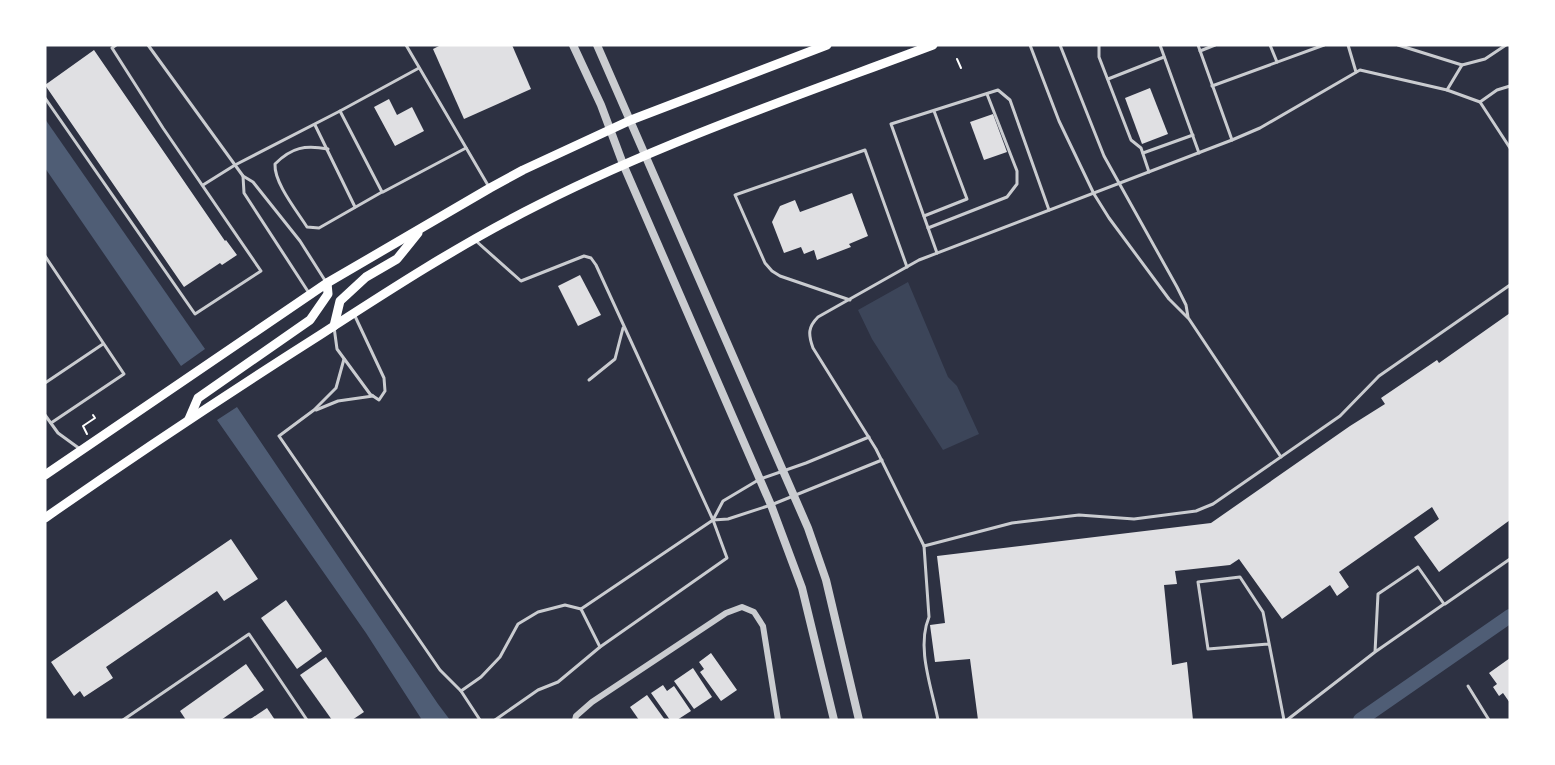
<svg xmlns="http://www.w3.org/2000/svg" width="1555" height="765" font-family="Overpass,sans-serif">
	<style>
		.green { fill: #3c4559 }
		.water { fill: #4f5d75 }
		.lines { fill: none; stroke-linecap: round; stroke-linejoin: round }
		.canal { stroke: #4f5d75; stroke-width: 14 }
		.building { fill: #e0e0e3 }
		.path { stroke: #fff; stroke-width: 2 }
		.service { stroke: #caccd0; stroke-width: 3 }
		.minor { stroke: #caccd0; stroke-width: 6 }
		.tertiary { stroke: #caccd0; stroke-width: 8 }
		.primary { stroke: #fff; stroke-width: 9 }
	</style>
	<rect width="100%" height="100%" fill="#2d3142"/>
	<path class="green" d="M908,282l40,95 9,9 22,48 -36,16 -71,-111 -14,-29z"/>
	<g class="water">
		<path d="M45,119l160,230 -24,17 -136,-198z"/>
		<path d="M237,407l201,297 12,16h-28l-56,-87 -149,-213z"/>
	</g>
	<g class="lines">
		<path class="canal" d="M1360,720l150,-104"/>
	</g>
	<g class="building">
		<path d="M441,45h71l19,44 -67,30 -31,-70z"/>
		<path d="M94,50l131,191 1,-1 11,15 -15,10 -2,-2 -36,24 -139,-202z"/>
		<path d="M1150,88l18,46 -26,10 -17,-46z"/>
		<path d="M389,99l8,16 15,-8 12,24 -29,15 -21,-39z"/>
		<path d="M993,114l14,38 -23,8 -14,-38z"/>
		<path d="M852,193l16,43 -19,8 2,3 -34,13 -3,-10 -10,4 -3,-7 -17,6 -12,-31 8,-16 15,-6 5,12z"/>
		<path d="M580,275l21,40 -23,11 -20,-40z"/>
		<path d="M1510,313v207l-71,52 -25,-35 25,-18 -7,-12 -93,65 10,15 -12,9 -7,-11 -48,34 -43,-60 -9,6 -55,6 2,13 -13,1 8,80 15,-3 6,58h-215l-8,-61 -35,3 -5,-37 15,-2 -8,-67 274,-33 139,-97 35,-22 -4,-6 56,-38 2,3z"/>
		<path d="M231,539l27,40 -34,22 -7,-10 -111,76 7,11 -29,19 -4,-6 -6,5 -23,-34z"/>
		<path d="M286,600l36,51 -25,18 -36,-51z"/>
		<path d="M711,653l26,37 -16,11 -21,-29 4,-3 -5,-7z"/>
		<path d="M326,657l38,55 -12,8h-20l-32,-45z"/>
		<path d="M1510,658v45l-7,-10 -4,3 -6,-9 4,-3 -8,-11z"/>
		<path d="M246,664l18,26 -43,30h-35l-6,-9z"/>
		<path d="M693,668l19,29 -18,12 -20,-28z"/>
		<path d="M663,685l4,6 7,-5 17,25 -14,9h-7l-19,-27z"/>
		<path d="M647,695l18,25h-26l-9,-13z"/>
		<path d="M267,708l8,12h-26z"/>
	</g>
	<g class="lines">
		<g class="path">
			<path d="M957,59l4,9"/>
			<path d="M87,434l-4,-8 12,-8 -2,-3"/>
		</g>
		<g class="service">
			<path d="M148,45l95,131 10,6 47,59 26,41"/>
			<path d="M406,45l83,142"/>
			<path d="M1030,45l29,76 35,73 15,24 60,81 20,20 92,138"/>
			<path d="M1060,45l44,111 73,131 9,18 2,12"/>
			<path d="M1099,45v12l32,83 10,8 8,24"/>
			<path d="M1160,45l39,108"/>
			<path d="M1198,45l34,95"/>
			<path d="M1270,45l7,17"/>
			<path d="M1348,45l8,27"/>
			<path d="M1398,45l64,20"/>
			<path d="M1200,51l15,-6"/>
			<path d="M1108,79l56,-22"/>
			<path d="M1212,86l112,-41"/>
			<path d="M1447,90l15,-25 23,-6 21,-14"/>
			<path d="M45,98l150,216 66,-43 -98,-143 -51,-80 4,-3"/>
			<path d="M1480,102l17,-12 13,-4"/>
			<path d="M315,125l40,82"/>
			<path d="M1510,148l-30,-46 -33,-12 -87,-20 -100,58 -28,12 -313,120 -101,57c-10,10 -10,17 -5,31l63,101 48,97 88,-23 67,-8 55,4 62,-8 17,-7 127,-88 39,-40 131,-91"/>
			<path d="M328,149c-23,-4 -36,-2 -53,15 -1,19 22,47 32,63l12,1 63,-36 -42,-81 79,-43"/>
			<path d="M1143,153l50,-18"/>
			<path d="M243,176l1,17 65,100"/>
			<path d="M203,185l32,-20 105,-54"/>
			<path d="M383,192l83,-44"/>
			<path d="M924,216l43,-17 -33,-88"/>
			<path d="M928,228l79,-31 10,-13v-13l-30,-77"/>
			<path d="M476,241l45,40 63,-25 7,2 5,7 117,255 14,38 -127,89 -42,35 -20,8 -43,30"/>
			<path d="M937,253l-46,-129 107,-34 12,10 39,110"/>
			<path d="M45,256l79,118 -73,49"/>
			<path d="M850,300l-70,-24 -8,-5 -7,-8 -30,-68 130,-45 42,117"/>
			<path d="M334,327l3,22 33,45 9,6 6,-9 -1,-13 -30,-64"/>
			<path d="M344,359l-8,29 -22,22 -35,26 161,234 21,21"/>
			<path d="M589,380l26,-21 8,-31"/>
			<path d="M45,383l58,-39"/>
			<path d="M316,410l22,-9 35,-5"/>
			<path d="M45,415l13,18 22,16"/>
			<path d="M713,520l15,-1 43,-14 111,-45"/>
			<path d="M924,546l5,71c-13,31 3,71 9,103"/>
			<path d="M1445,604l65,-45"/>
			<path d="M581,609l19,38"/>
			<path d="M1268,644l-60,5 -10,-67 42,-5 23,35 21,108"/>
			<path d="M1468,686l21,34"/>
			<path d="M123,720l126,-86 58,86"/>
			<path d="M480,720l-19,-29 20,-14 19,-20 18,-33 20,-12 27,-7 16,4 132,-89 10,-19 37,-22 46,-16 63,-26"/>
			<path d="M1287,720l88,-68 69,-48 -26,-37 -40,27 -3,58"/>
		</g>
		<path class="minor" d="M575,720l1,-4 16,-14 134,-89 16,-6 12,5 9,14 15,94"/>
		<g class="tertiary">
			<path d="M573,45l28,60 22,59 148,341 31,83 32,132"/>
			<path d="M597,45l211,483 18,52 33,140"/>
		</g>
		<g class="primary">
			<path d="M334,326l6,-25 26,-24 31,-18 21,-26"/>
			<path d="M189,419l9,-21 112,-78 18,-26 -1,-11"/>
			<path d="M45,475l282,-192 163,-95 33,-18 108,-50 196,-75"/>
			<path d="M45,518c90,-63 182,-124 275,-183 71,-46 142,-92 218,-130 127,-64 262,-110 395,-160"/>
		</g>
	</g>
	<rect width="1555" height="765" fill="none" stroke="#ffffff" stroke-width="93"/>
</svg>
